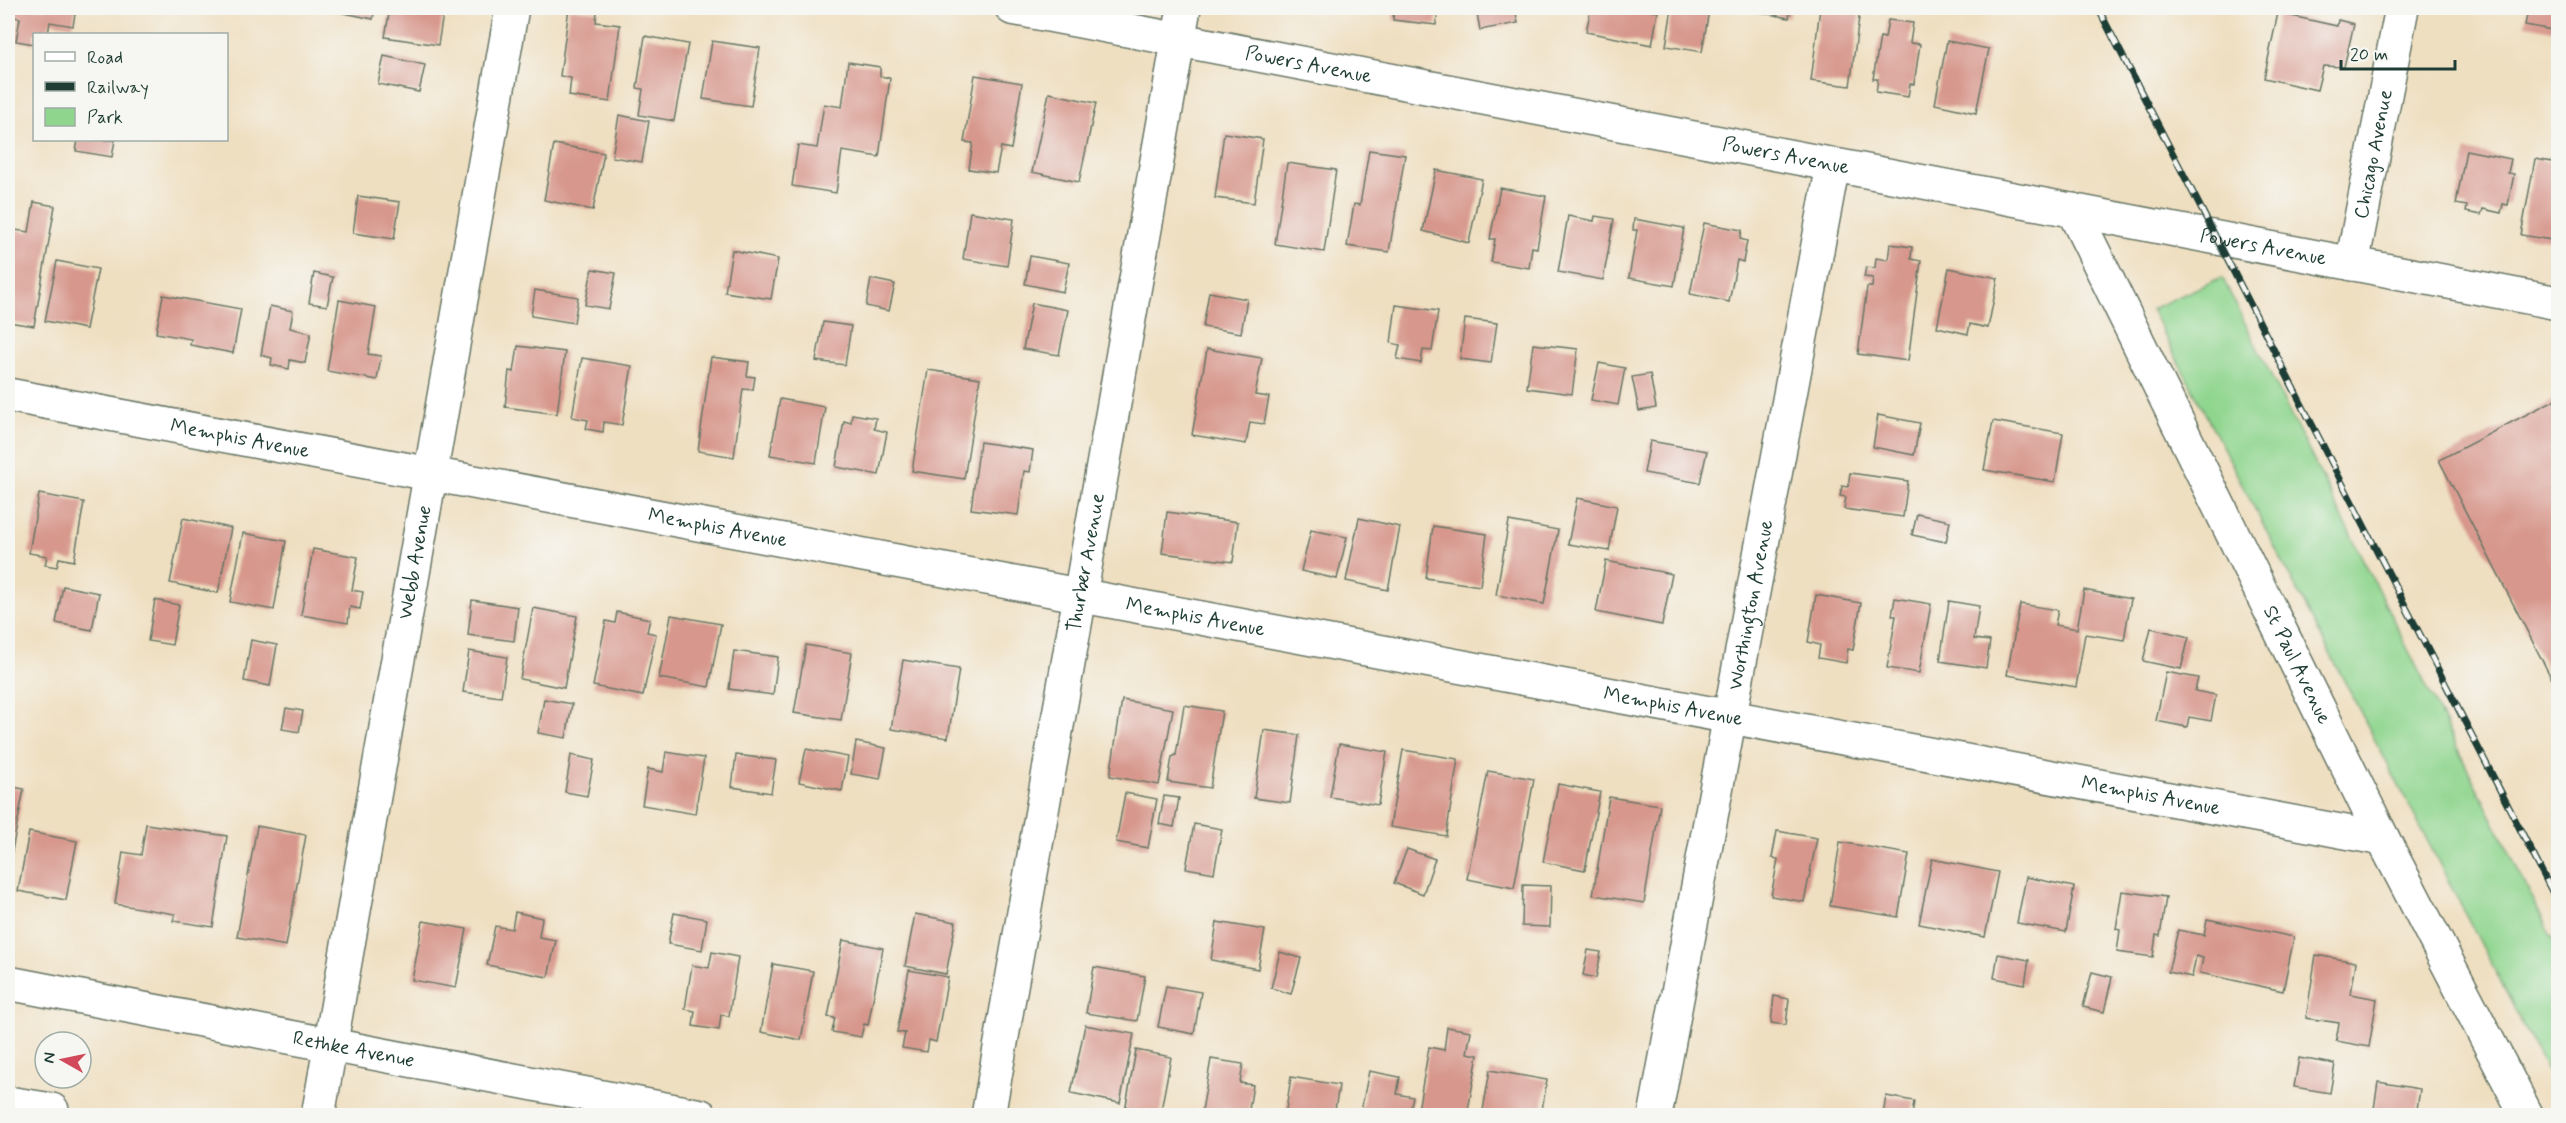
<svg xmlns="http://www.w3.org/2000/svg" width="2566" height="1123" font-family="Mynerve,sans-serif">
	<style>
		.green { fill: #8fd58e; stroke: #578961; stroke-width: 1.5 }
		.building { fill: #d7978c }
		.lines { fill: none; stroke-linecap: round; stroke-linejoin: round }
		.minor-casing { stroke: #687665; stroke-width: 36 }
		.minor { stroke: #fff; stroke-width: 33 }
		.rail-casing { stroke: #1f3d34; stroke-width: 7 }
		.rail { stroke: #f6f6f2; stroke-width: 4.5; stroke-dasharray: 14; stroke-linecap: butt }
		.labels { text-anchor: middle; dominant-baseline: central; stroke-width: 6; stroke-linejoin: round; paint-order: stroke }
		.street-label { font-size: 20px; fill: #1f3d34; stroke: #f6f6f2 }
	</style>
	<rect width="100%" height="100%" fill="#f6f6f2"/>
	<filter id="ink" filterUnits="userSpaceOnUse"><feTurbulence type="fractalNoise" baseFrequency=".0167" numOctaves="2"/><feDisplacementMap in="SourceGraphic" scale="12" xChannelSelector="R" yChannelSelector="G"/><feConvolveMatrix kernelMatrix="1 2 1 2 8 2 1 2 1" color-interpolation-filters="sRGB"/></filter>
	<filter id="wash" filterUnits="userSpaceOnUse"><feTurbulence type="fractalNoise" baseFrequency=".008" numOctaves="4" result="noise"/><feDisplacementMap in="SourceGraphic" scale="24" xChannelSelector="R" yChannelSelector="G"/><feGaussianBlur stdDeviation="1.35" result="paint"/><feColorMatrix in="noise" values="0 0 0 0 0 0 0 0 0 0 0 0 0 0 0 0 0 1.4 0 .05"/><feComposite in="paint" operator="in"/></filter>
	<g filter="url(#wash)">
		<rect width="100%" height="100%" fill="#efdfc1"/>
		<path class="green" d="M2222,277l336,673v142l-407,-783z"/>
		<g id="blocks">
			<g class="building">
				<path d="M8,8h68l-3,18 -23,-4 -2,12h-14v10l-18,-3 4,-23 -12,-2z"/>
				<path d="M321,8h54l-2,11z"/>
				<path d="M390,8h54l-6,37 -53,-8z"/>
				<path d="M569,8l28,3 -1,11 24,3 -10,77 -41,-6 2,-18 -11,-2z"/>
				<path d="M1394,8h44l-2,17 -43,-5z"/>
				<path d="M1476,8h39l3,15 -38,7z"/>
				<path d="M1591,8h52l15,4 -6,33 -66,-13z"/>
				<path d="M1672,8l37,2 -7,42 -36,-6z"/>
				<path d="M1748,8h43l-2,10 -41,-8z"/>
				<path d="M1820,8l40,2 -10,76 -39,-5z"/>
				<path d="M2521,9l37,-1v23l-33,-6 3,-15z"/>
				<path d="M2278,13l59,13 1,-6 16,4 -10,43 -21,-1 -6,24 -53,-12z"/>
				<path d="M1888,20l25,3 -3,20 10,1 -6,40h-4l-2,13 -32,-5 2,-13h-5l7,-42 5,1z"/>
				<path d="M645,36l43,8 -14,77 -35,-6 4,-26 -6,-1z"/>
				<path d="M712,41l48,7 -9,58 -48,-7z"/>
				<path d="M1947,41l42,8 -13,64 -41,-9z"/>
				<path d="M384,56l41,9 -6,27 -41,-8z"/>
				<path d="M848,62l32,5v9l10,2 -11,79 -37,-6 -6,42 -44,-7 6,-41 19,3 7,-44 18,3z"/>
				<path d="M975,75l47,8 -11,66 -10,-2 -5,26 -27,-4 4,-26 -9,-1z"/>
				<path d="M1049,93l47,10 -17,79 -47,-10z"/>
				<path d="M619,115l30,6 -7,41 -30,-5z"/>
				<path d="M1224,133l39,6 -9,64 -39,-5z"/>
				<path d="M78,140h37l-3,17 -36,-6z"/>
				<path d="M554,144l50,9 -11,57 -49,-10z"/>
				<path d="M1369,150l36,5 -16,97 -42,-6 7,-42 6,1z"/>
				<path d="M2466,150l45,9 -3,14 6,1 -6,31 -5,-1 -2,9 -18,-4 -2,6 -15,-3 1,-6 -11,-2z"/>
				<path d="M2535,159l23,4v78l-37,-6z"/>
				<path d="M1287,163l49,7 -12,82 -49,-8z"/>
				<path d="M1436,170l46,9 -13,64 -46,-12z"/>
				<path d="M1500,188l46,8 -9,52 -5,-1 -3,21 -38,-6 4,-23h-5z"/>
				<path d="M358,196l42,6 -6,37 -41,-6z"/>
				<path d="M34,202l21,4 -21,120 -26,-4v-93l21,3z"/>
				<path d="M970,212l44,7 -7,47 -44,-7z"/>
				<path d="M1568,216l26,5 1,-5 19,3 -11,61 -45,-8z"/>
				<path d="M1634,219l50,9 -10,58 -45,-8 8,-48h-4z"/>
				<path d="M1704,223l38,7 -2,9 7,2 -4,21 -6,-2 -8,42 -39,-8z"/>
				<path d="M1890,244l22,3 -1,12 10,2 -13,100 -50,-7 9,-67h5l1,-9 -9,-1 2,-10 9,1 1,-10 12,2z"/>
				<path d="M732,250l46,9 -7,40 -46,-7z"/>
				<path d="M1030,256l39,7 -6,29 -38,-8z"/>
				<path d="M57,261l41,8 -12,60 -41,-8z"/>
				<path d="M1949,268l49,10 -10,50 -18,-4 -2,10 -31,-7z"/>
				<path d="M592,269l24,4 -7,36 -24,-4z"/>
				<path d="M314,273l19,4 -6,29 -18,-3z"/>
				<path d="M871,279l24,5 -6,27 -23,-5z"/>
				<path d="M535,290l43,7 -4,26 -43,-7z"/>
				<path d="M1209,292l38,7 -6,34 -38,-6z"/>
				<path d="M163,295l78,14 -8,44 -43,-8 1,-6 -35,-6z"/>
				<path d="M339,300l37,7 -8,47 13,2 -4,24 -50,-9z"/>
				<path d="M1032,303l36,7 -9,45 -36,-6z"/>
				<path d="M1396,305l42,6 -6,40 -9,-1 -2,13 -24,-4 3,-14 -9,-2z"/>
				<path d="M270,306l23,5 -3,17 21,5 -6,30 -15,-3 -1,9 -18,-4 1,-7 -11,-3z"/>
				<path d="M1465,319l32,4 -6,40 -31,-4z"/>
				<path d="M823,322l28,4 -6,39 -29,-4z"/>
				<path d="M1533,344l45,5 -6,45 -45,-6z"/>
				<path d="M518,346l47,6 -8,62 -52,-7 4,-36 5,1z"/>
				<path d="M1207,349l55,9 -7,37 14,2 -5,27 -14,-2 -4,22 -54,-9z"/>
				<path d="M711,357l38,5 -2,14 8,1 -2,13 -10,-1 -9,68 -36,-6z"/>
				<path d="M582,358l50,8 -10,59 -18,-3 -1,10 -17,-3 2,-9 -16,-3z"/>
				<path d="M1599,363l26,5 -7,37 -27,-5z"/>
				<path d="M928,370l52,8 -16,101 -52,-8z"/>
				<path d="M1650,374l6,34 -17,3 -7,-34z"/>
				<path d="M2558,398v293l-119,-231z"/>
				<path d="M780,399l45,8 -9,56 -46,-8z"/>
				<path d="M852,414l24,4 -2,11 13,3 -8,43 -43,-8 8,-46 7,2z"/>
				<path d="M1878,415l42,8 -6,32 -41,-8z"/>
				<path d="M1993,421l70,12 -8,49 -71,-12z"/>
				<path d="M1650,441l57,10 -7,32 -56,-10z"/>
				<path d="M980,442l53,8 -3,22 -6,-1 -6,44 -47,-6z"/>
				<path d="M1850,473l58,8 -5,36 -59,-8 2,-12 -6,-1 2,-10 6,1z"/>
				<path d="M39,494l45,8 -10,59 -15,-3 -2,9 -12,-2 2,-9 -18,-3z"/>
				<path d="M1577,498l40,8 -8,45 -41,-7z"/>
				<path d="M1167,512l71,10 -5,40 -71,-9z"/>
				<path d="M1917,514l33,7 -4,21 -34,-7z"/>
				<path d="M183,518l48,10 -13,65 -48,-10z"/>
				<path d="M1359,518l41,9 -12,63 -42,-9z"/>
				<path d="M1509,521l49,9 -14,74 -48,-9z"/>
				<path d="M1433,526l54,8 -7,52 -54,-8z"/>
				<path d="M1311,530l36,7 -10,42 -36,-8z"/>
				<path d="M243,533l43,8 -12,69 -44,-8z"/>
				<path d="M313,549l45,8 -6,33 11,2 -3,17 -10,-2 -2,16 -47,-8z"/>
				<path d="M1606,561l66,13 -10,51 -66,-13z"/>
				<path d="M63,586l36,7 -7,37 -36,-7z"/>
				<path d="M2084,590l47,9 -7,41 -39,-6 -9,53 -69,-12 13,-71 38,6 -3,15 22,4z"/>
				<path d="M1816,595l45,8 -8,47 -5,-1 -2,14 -28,-5 2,-13 -12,-3z"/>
				<path d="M1895,598l36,6 -12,69 -32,-5 9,-52h-4z"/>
				<path d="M155,600l24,5 -7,40 -24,-4z"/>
				<path d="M472,600l46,7 -4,34 -46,-6z"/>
				<path d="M1949,601l30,5 -5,33 16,2 -4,27 -46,-7z"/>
				<path d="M533,608l44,8 -13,72 -44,-9z"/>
				<path d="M617,612l33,7 -3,13 9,2 -13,62 -50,-10 13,-65 9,2z"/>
				<path d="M671,615l50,9 -12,63 -50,-9z"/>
				<path d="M2151,628l38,9 -8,32 -38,-8z"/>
				<path d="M251,640l26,5 -7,41 -26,-5z"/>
				<path d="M806,645l46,8 -11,67 -47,-7z"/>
				<path d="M469,651l38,6 -6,40 -38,-5z"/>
				<path d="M734,651l44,6 -5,38 -44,-6z"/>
				<path d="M903,660l56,9 -11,69 -57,-9z"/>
				<path d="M2166,672l32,6 -3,13 21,4 -5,26 -22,-4 -2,10 -31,-6z"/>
				<path d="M544,699l28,5 -6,34 -28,-5z"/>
				<path d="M1122,700l51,9 -14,76 -49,-9z"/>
				<path d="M1184,705l38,6 -12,77 -42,-6 4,-25 4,-2z"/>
				<path d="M286,708l17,3 -4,21 -17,-3z"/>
				<path d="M1264,730l35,5 -9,68 -36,-5z"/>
				<path d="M856,742l30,6 -6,31 -29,-5z"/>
				<path d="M1339,744l48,8 -9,53 -48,-8z"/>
				<path d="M806,749l42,8 -6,34 -43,-9z"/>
				<path d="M1403,750l55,9 -12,77 -56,-9z"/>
				<path d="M666,752l38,6 -9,56 -53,-9 6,-36 15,3z"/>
				<path d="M571,755l23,5 -7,36 -22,-4z"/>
				<path d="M736,755l40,5 -5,33 -39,-6z"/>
				<path d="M1488,771l46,8 -20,109 -47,-9z"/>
				<path d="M1558,784l42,8 -15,78 -42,-8z"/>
				<path d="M8,786l16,3 -13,67 -3,-1z"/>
				<path d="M1125,793l32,6 -9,49 -32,-6z"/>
				<path d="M1164,796l15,2 -5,29 -15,-3z"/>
				<path d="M1609,797l51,8 -16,98 -51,-8z"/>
				<path d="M146,824l81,12 -14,91 -40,-6 2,-7 -60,-10 8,-52 18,3z"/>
				<path d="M1194,824l28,5 -8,44 -28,-5z"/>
				<path d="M257,826l49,9 -20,111 -49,-9z"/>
				<path d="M1777,831l40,7 -13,64 -33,-6 7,-37 -6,-1z"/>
				<path d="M29,832l48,9 -11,59 -48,-9z"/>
				<path d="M1840,842l69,12 -11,63 -68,-11z"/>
				<path d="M1407,849l28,10 -12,35 -29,-11z"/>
				<path d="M1932,859l66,13 -13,65 -66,-13z"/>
				<path d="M2026,877l48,10 -8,45 -49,-9z"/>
				<path d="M1523,885l28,1 -1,41 -28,-1z"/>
				<path d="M2122,891l44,6 -6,39 -4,-1 -3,22 -36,-5 3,-22 -4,-1z"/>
				<path d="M515,912l27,6 -3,19 17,3 -8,37 -61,-12 8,-39 17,3z"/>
				<path d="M674,913l33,6 -5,31 -34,-6z"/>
				<path d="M915,914l41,8 -10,52 -41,-8z"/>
				<path d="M2207,919l87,18 -11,54 -83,-18 3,-15 -7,-2 -4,21 -24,-5 10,-42 26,5z"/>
				<path d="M423,921l44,8 -11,59 -44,-8z"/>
				<path d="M1217,922l48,8 -7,39 -47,-9z"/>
				<path d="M843,940l40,8 -15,77 -4,-1 -3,13 -29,-5 3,-14 -7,-1z"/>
				<path d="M1588,950l13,2 -5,26 -13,-3z"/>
				<path d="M712,952l26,5 -9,59 -8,-1 -2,15 -26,-4 2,-15 -10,-2 7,-44 17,3z"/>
				<path d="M1280,952l21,6 -10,36 -20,-6z"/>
				<path d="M1998,954l31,6 -4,24 -31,-6z"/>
				<path d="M2316,955l40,7 -5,32 26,5 -8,48 -33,-6 3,-18 -33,-5z"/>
				<path d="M773,964l40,7 -12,69 -40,-8z"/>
				<path d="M1094,967l51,9 -8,45 -51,-8z"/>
				<path d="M909,970l39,7 -12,65 -7,-2 -2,12 -25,-4 3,-15 -8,-1z"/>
				<path d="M2092,972l20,5 -8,35 -21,-5z"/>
				<path d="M1166,986l35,6 -7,42 -36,-7z"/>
				<path d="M1774,996l15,3 -3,26 -15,-2z"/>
				<path d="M1085,1025l49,9 -14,69 -49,-10z"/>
				<path d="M1447,1027l24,4 -4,22 11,2 -11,61h-50l12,-69 15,3z"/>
				<path d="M1136,1050l35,7 -11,59h-36z"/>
				<path d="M2299,1058l36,6 -5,29 -36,-6z"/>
				<path d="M1211,1059l32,5 -3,19 13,2 -5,31h-47z"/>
				<path d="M1490,1070l57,10 -6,36h-59z"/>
				<path d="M1369,1071l31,6 -3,17 16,3 -4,19h-49z"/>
				<path d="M1291,1077l48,8 -5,31h-49z"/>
				<path d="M2378,1082l42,7 -4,27h-43z"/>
				<path d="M1886,1096l28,5 -2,15h-29z"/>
			</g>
		</g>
	</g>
	<g filter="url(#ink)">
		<use href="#blocks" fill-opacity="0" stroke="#687665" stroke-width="1.5"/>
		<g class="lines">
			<g class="minor-casing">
				<g id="minor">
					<path id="s1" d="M1012,8l1546,295"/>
					<path id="s2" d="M2073,210l310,629 144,277"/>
					<path id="s3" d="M2352,264l50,-256"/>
					<path id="s4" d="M8,395l2375,444"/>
					<path id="s5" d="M8,983l693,133"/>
					<path d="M8,1103l44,7"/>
					<path id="s6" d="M318,1116l194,-1108"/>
					<path id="s7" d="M988,1116l196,-1108"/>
					<path id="s8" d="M1655,1116l178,-951"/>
				</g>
			</g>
			<use href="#minor" class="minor"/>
			<g class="rail-casing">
				<path id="rail" d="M2098,8l460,895"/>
			</g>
			<use href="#rail" class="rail"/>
		</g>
	</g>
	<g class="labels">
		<g class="street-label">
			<text stroke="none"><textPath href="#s1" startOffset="302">Powers Avenue</textPath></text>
			<text stroke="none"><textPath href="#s3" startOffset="112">Chicago Avenue</textPath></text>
			<text stroke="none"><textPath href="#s1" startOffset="788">Powers Avenue</textPath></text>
			<text stroke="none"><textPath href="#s1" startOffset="1274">Powers Avenue</textPath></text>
			<text stroke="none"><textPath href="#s4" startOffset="236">Memphis Avenue</textPath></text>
			<text stroke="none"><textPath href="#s4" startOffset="722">Memphis Avenue</textPath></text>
			<text stroke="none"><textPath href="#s7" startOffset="562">Thurber Avenue</textPath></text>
			<text stroke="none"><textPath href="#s6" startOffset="562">Webb Avenue</textPath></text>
			<text stroke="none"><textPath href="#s8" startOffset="520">Worthington Avenue</textPath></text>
			<text stroke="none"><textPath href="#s4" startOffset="1208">Memphis Avenue</textPath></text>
			<text stroke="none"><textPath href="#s2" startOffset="507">St Paul Avenue</textPath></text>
			<text stroke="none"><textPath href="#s4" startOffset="1694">Memphis Avenue</textPath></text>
			<text stroke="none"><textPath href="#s4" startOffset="2180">Memphis Avenue</textPath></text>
			<text stroke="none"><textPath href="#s5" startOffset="352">Rethke Avenue</textPath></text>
		</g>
	</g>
	<rect width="2566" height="1123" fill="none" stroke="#f6f6f2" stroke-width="30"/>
	<rect x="33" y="33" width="195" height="108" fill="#f6f6f2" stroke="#a0aca6" stroke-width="1.5"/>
	<rect x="45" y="52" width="30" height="9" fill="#ffffff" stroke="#a0aca6" stroke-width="1.5"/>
	<text x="87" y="63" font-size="18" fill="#1f3d34">Road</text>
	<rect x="45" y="82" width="30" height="9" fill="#1f3d34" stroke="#a0aca6" stroke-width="1.5"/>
	<text x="87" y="93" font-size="18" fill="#1f3d34">Railway</text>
	<rect x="45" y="108" width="30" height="18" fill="#8fd58e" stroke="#a0aca6" stroke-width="1.5"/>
	<text x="87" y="123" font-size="18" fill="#1f3d34">Park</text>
	<g transform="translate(63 1060) rotate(279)"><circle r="28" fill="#f6f6f2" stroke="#a0aca6" stroke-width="1.5"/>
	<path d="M0-4.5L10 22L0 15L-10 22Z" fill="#d1495b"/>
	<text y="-9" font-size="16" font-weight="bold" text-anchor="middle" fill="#1f3d34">N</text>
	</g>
	<path d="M2341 60v9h114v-9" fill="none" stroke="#1f3d34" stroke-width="3"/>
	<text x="2350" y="60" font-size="18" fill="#1f3d34" stroke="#f6f6f2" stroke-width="4.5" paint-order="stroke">20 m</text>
</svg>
